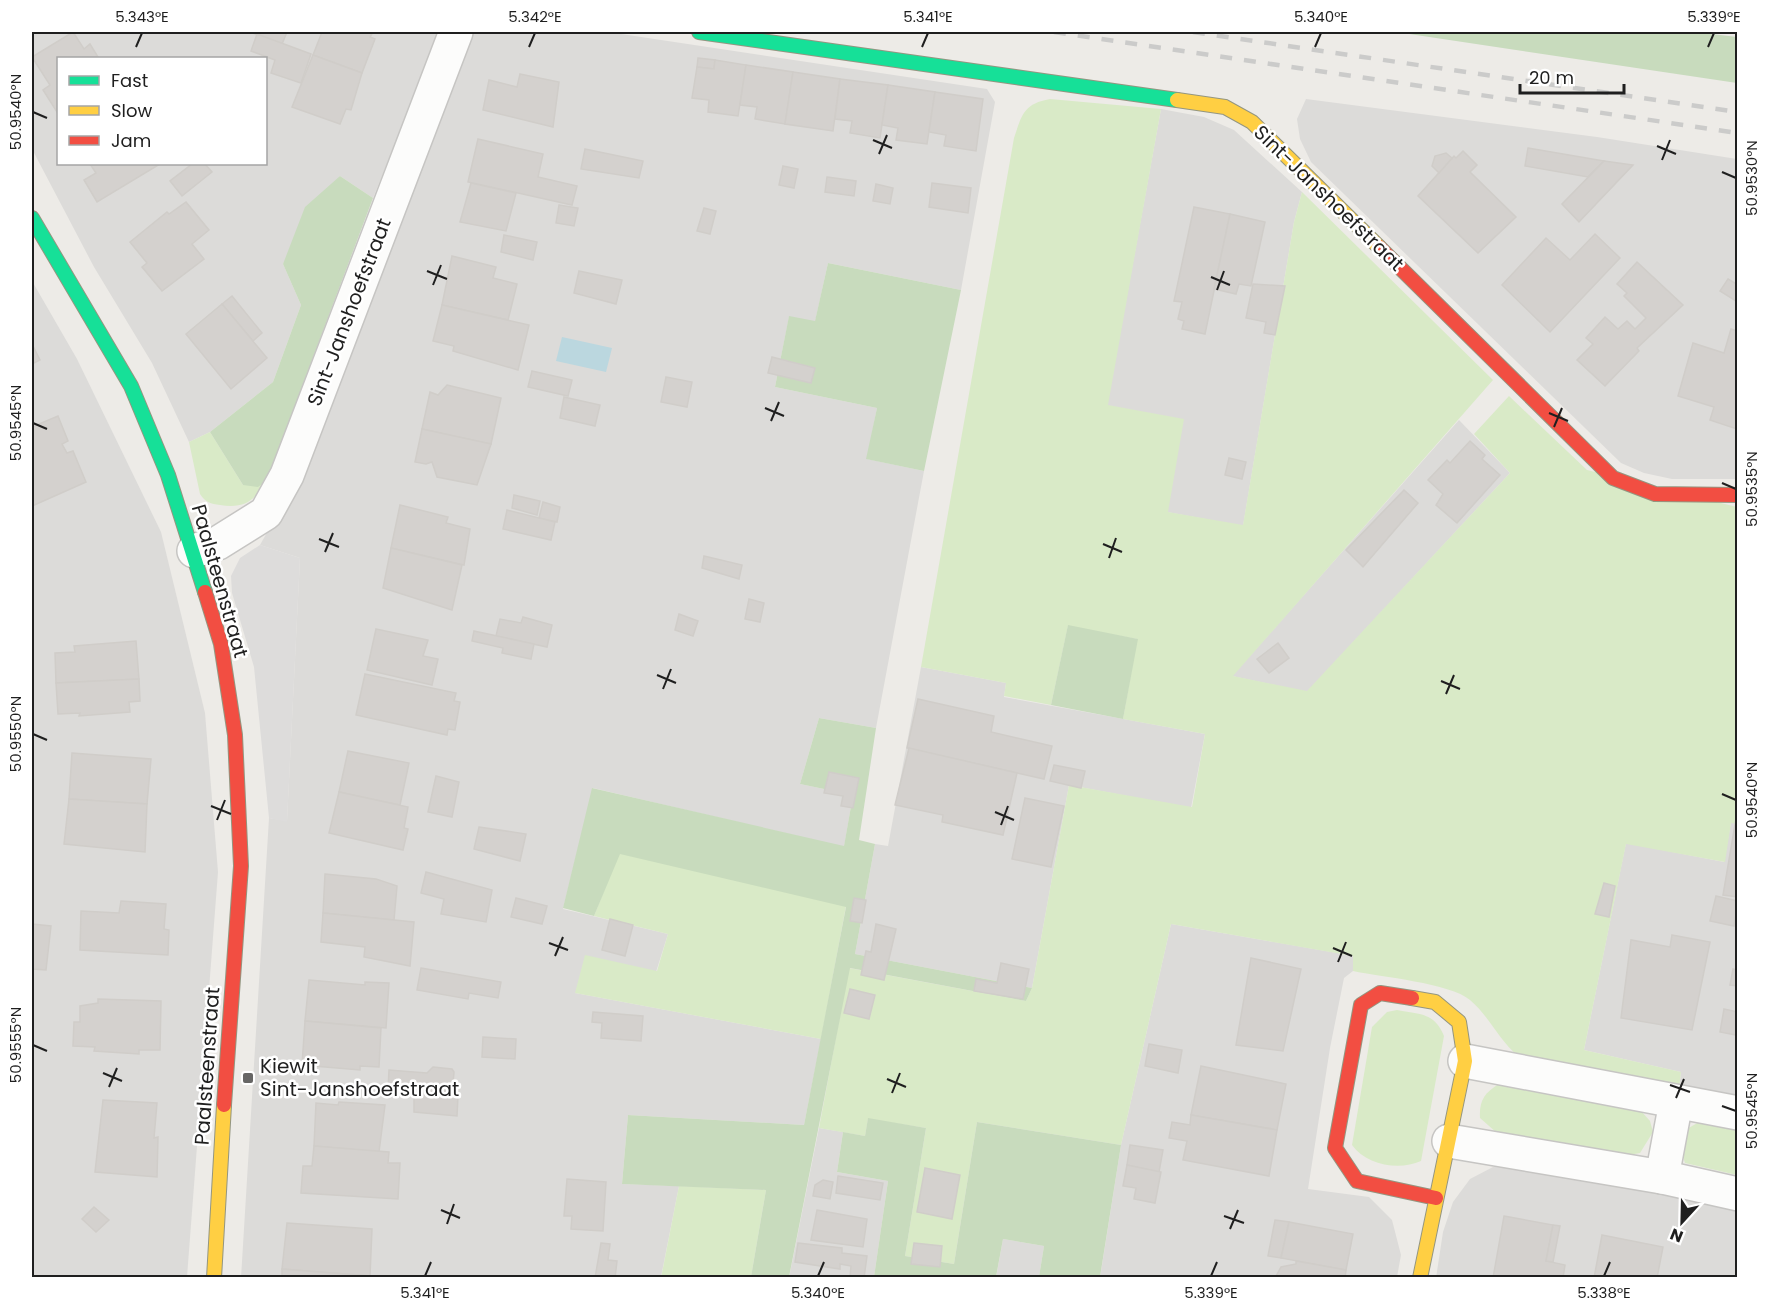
<svg xmlns="http://www.w3.org/2000/svg" width="1769" height="1309" font-family="Poppins,sans-serif">
	<style>
		.residential { fill: #dcdbd9; fill-rule: evenodd }
		.grass { fill: #d9eac7 }
		.forest { fill: #c8dbbd }
		.parking { fill: #dddcdb }
		.water { fill: #bbd7df }
		.building { fill: #d4d1ce; stroke: #d0cdc9; stroke-width: 1.5 }
		.lines { fill: none; stroke-linecap: round; stroke-linejoin: round }
		.street-casing { stroke: #c6c5c3; stroke-width: 36 }
		.fast-casing { stroke: #949680; stroke-width: 16 }
		.slow-casing { stroke: #949680; stroke-width: 16 }
		.jam-casing { stroke: #949680; stroke-width: 16 }
		.street { stroke: #fcfcfb; stroke-width: 33 }
		.fast { stroke: #16e098; stroke-width: 14 }
		.slow { stroke: #ffcf43; stroke-width: 14 }
		.jam { stroke: #f24e42; stroke-width: 14 }
		.rail { stroke: #cbcbca; stroke-width: 4.5; stroke-dasharray: 12 12; stroke-linecap: butt }
		.ticks { fill: none; stroke: #1f1f1f; stroke-width: 2 }
		.poi-dot { fill: #676665; stroke: #fff; stroke-width: 2 }
		.labels { text-anchor: middle; dominant-baseline: central; stroke-width: 5; stroke-linejoin: round; paint-order: stroke }
		.street-label { font-size: 20px; fill: #1f1f1f; stroke: #fff }
		.poi-label { font-size: 20px; fill: #1f1f1f; stroke: #fff; text-anchor: start }
		.neatline { fill: none; stroke: #1f1f1f; stroke-width: 2 }
		.ticks-label { font-size: 15px; text-anchor: middle; fill: #1f1f1f }
	</style>
	<rect width="100%" height="100%" fill="#edebe7"/>
	<g class="residential">
		<path d="M32,32h408l-67,166 -33,-22 -57,88 18,41 -28,77 -63,50 -21,10 -37,-79 -58,-96 -62,-118zM58,58h208v106h-208z"/>
		<path d="M473,32h135l379,57 8,13 -34,188 -133,-27 -13,59 -26,-5 -14,70 102,21 -10,51 57,12 -48,257 -57,-10 -19,66 53,11 -9,52 -251,-59 -30,121 105,25 -12,38 -81,21 246,46 -17,86 -176,-10 -6,69 57,2 -18,91 -420,1 28,-460 18,3 13,-263 -40,-13 27,-48 177,-449z"/>
		<path d="M1306,99l291,38 140,22v320h-65l-28,-6 -23,-10 -310,-301 -11,-23 -3,-20z"/>
		<path d="M1161,109l43,8 30,13 68,62 -8,30 -51,304 -76,-14 -60,-107z"/>
		<path d="M32,281l45,78 84,173 44,181 13,159 -31,405h-155z"/>
		<path d="M1459,420l51,53 -203,219 -75,-16z"/>
		<path d="M921,667l85,16 -2,14 201,37 -14,74 -122,-23 -37,203 -177,-34 20,-110 13,2z"/>
		<path d="M1731,822l6,2v274l-58,-10 2,-16 -97,-22 42,-207 98,19z"/>
		<path d="M1171,924l183,32 -1,15 -9,7 -14,70 -22,141 61,8 23,23 9,35 -4,22 -297,1 21,-133z"/>
		<path d="M819,1128l24,4 -6,40 51,9 -14,96 -85,1z"/>
		<path d="M1493,1167l32,1 212,40v69l-301,1 7,-46 10,-30 17,-23z"/>
		<path d="M1003,1239l41,7 -5,31 -43,1z"/>
	</g>
	<g class="grass">
		<path d="M1050,99l111,10 -53,296 76,14 -16,93 75,13 51,-303 8,-30 191,188 -260,296 74,15 203,-218 -36,-39 35,-38 78,74 150,37v317l-6,-1 -6,39 -99,-18 -42,206 97,22 -2,16 -161,-32c-19,-16 -29,-40 -48,-56 -20,-17 -89,-23 -117,-29v-15l-182,-32 -50,221 -144,-23 -23,142 -49,-8 21,-128 -58,-9 -3,17 -46,-8 30,-160 177,33 6,-13 37,-203 123,22 13,-73 -82,-15 14,-80 -69,-13 -17,79 -47,-9 2,-13 -85,-16 93,-529c8,-23 9,-34 36,-39z"/>
		<path d="M210,432l33,53 24,-5c-12,21 -23,29 -47,25 -9,-1 -15,-3 -20,-11l-11,-52z"/>
		<path d="M619,853l227,53 -25,133 -246,-46 10,-38 72,16 11,-37 -74,-18z"/>
		<path d="M1397,1010c24,5 37,2 47,26l-23,125c-22,10 -55,4 -69,-16l20,-118 15,-15z"/>
		<path d="M1499,1084l142,27 9,10 3,11 -13,21 -11,2 -132,-22 -17,-15c-1,-17 4,-25 19,-34z"/>
		<path d="M1699,1122l38,7v46l-52,-12 -5,-15 7,-19z"/>
		<path d="M679,1186l87,4 -15,87 -90,1z"/>
	</g>
	<g class="forest">
		<path d="M1396,32h299l42,5v46z"/>
		<path d="M340,176l33,22 -106,282 -9,7 -15,-2 -33,-53 63,-50 28,-77 -18,-41 22,-57z"/>
		<path d="M828,263l133,27 -37,181 -58,-12 11,-51 -102,-21 14,-71 26,5z"/>
		<path d="M1068,625l70,14 -15,80 -72,-14z"/>
		<path d="M819,718l57,10 -17,112 16,4 -20,110 177,34 -6,13 -176,-33 -61,309h-38l15,-87 -144,-6 6,-69 176,10 42,-218 -226,-53 -26,62 -31,-8 29,-120 252,58 9,-51 -53,-11z"/>
		<path d="M868,1118l58,10 -21,128 49,8 23,-142 144,23 -21,132h-61l5,-31 -41,-7 -7,38h-122l14,-96 -51,-9 6,-40 22,4z"/>
	</g>
	<path class="parking" d="M260,545l40,13 -13,264 -18,-4 -15,-151 -22,-74 -1,-17 9,-18z"/>
	<path class="water" d="M562,337l50,11 -6,24 -50,-11z"/>
	<g class="building">
		<path d="M73,32l11,17 6,-5 8,13 -40,1 -1,54 -14,-22 7,-5 -18,-28z"/>
		<path d="M250,32h37l-5,12z"/>
		<path d="M322,32h51l-3,5 5,2 -13,34 -49,-18z"/>
		<path d="M257,34l54,20 -10,29 -30,-10 4,-13 -24,-9z"/>
		<path d="M313,55l49,18 -11,37 -5,-1 -6,15 -48,-17z"/>
		<path d="M698,58l17,2 -1,9 -17,-2z"/>
		<path d="M715,60l31,5 -8,51 -30,-4 1,-12 -17,-2 5,-31 17,2z"/>
		<path d="M746,65l47,7 -8,52 -30,-5 2,-12 -17,-2z"/>
		<path d="M793,72l47,7 -7,52 -48,-7z"/>
		<path d="M520,74l39,8 -6,45 -70,-17 6,-30 28,7z"/>
		<path d="M840,79l48,6 -8,53 -30,-5 2,-12 -17,-2z"/>
		<path d="M888,85l47,7 -8,52 -31,-4 2,-12 -16,-3z"/>
		<path d="M935,92l48,7 -7,52 -32,-5 2,-11 -17,-3z"/>
		<path d="M478,139l65,15 -5,23 39,9 -5,19 -104,-23z"/>
		<path d="M1528,148l76,13 -16,16 -63,-11z"/>
		<path d="M585,149l58,12 -4,17 -58,-9z"/>
		<path d="M1463,151l14,14 -7,7 46,45 -38,36 -60,-57 36,-40 2,2z"/>
		<path d="M1446,153l6,5 -13,15 -7,-7 3,-10z"/>
		<path d="M1604,161l29,4 -54,57 -17,-18z"/>
		<path d="M90,164h70l-63,38 -13,-22 12,-7z"/>
		<path d="M192,164h13l7,8 -30,24 -12,-15z"/>
		<path d="M783,166l15,3 -4,19 -15,-3z"/>
		<path d="M827,177l29,4 -2,15 -29,-4z"/>
		<path d="M471,183l45,10 -10,38 -46,-9z"/>
		<path d="M932,183l39,5 -3,25 -39,-6z"/>
		<path d="M876,184l17,4 -3,16 -17,-3z"/>
		<path d="M186,202l23,28 -17,14 12,15 -42,32 -20,-24 5,-4 -17,-21 37,-30 2,2z"/>
		<path d="M559,205l19,3 -4,18 -18,-3z"/>
		<path d="M1194,207l36,7 -25,120 -23,-5 2,-8 -6,-2 4,-17 -8,-1z"/>
		<path d="M704,208l12,3 -6,23 -13,-3z"/>
		<path d="M1230,214l35,8 -14,64 -12,-2 -3,10 -22,-5z"/>
		<path d="M1595,234l25,24 -70,74 -48,-47 44,-47 24,22z"/>
		<path d="M504,235l33,7 -4,18 -32,-8z"/>
		<path d="M452,256l44,11 -3,11 24,6 -9,36 -66,-15z"/>
		<path d="M1637,262l46,43 -46,43 2,3 -34,35 -28,-26 16,-16 -7,-6 19,-21 13,12 9,-8 8,8 11,-11 -22,-22 3,-3 -10,-9z"/>
		<path d="M579,271l43,9 -6,24 -42,-11z"/>
		<path d="M1728,279l10,6 -2,16 -16,-10z"/>
		<path d="M1253,284l32,2 -10,49 -11,-2 2,-11 -20,-4z"/>
		<path d="M232,296l30,37 -9,8 -31,-37z"/>
		<path d="M222,304l45,54 -36,31 -45,-55z"/>
		<path d="M442,305l87,20 -11,45 -65,-19 1,-5 -21,-5z"/>
		<path d="M1731,329l7,2 -1,98 -27,-9 4,-13 -36,-11 15,-53 31,10z"/>
		<path d="M32,344l8,16 -8,4z"/>
		<path d="M772,357l43,11 -4,15 -43,-10z"/>
		<path d="M532,371l40,9 -4,16 -40,-9z"/>
		<path d="M666,377l26,5 -5,25 -26,-5z"/>
		<path d="M447,385l54,13 -10,46 -69,-15 8,-37 8,3z"/>
		<path d="M564,397l36,8 -5,21 -35,-8z"/>
		<path d="M58,416l10,25 -6,3 5,9 6,-2 13,31 -54,24v-79z"/>
		<path d="M422,429l69,15 -14,41 -40,-8 -5,-15 -6,2 -11,-2z"/>
		<path d="M1470,441l15,14 -3,4 18,16 -43,48 -21,-18 7,-11 -15,-14 19,-20 3,3z"/>
		<path d="M1229,458l17,4 -4,17 -17,-4z"/>
		<path d="M1404,490l14,13 -55,64 -17,-17z"/>
		<path d="M514,495l26,6 -3,14 -25,-7z"/>
		<path d="M543,502l17,5 -3,15 -18,-4z"/>
		<path d="M400,505l48,12 -2,6 24,6 -6,36 -73,-17z"/>
		<path d="M507,510l48,12 -4,18 -48,-11z"/>
		<path d="M391,548l71,17 -10,45 -69,-22z"/>
		<path d="M704,556l38,9 -3,14 -37,-11z"/>
		<path d="M749,599l15,4 -4,19 -15,-3z"/>
		<path d="M679,614l19,7 -5,15 -18,-6z"/>
		<path d="M523,617l29,8 -5,22 -51,-11 4,-17 21,4z"/>
		<path d="M376,629l52,11 -5,16 15,3 -6,26 -65,-15z"/>
		<path d="M474,631l60,13 -3,15 -29,-6 1,-5 -31,-7z"/>
		<path d="M136,641l3,38 -83,4 -1,-30 20,-1 -1,-6z"/>
		<path d="M1278,643l11,15 -20,15 -12,-14z"/>
		<path d="M365,674l91,19 -2,8 6,1 -5,28 -7,-1 -1,6 -91,-20z"/>
		<path d="M139,679l1,22 -11,1 1,10 -51,4 1,-3 -22,1 -2,-31z"/>
		<path d="M918,699l76,17 -3,16 61,14 -8,33 -137,-31z"/>
		<path d="M909,748l108,25 -14,62 -61,-13 1,-7 -48,-10z"/>
		<path d="M348,751l61,12 -9,42 -61,-13z"/>
		<path d="M72,753l79,6 -4,45 -78,-5z"/>
		<path d="M1054,765l31,6 -4,17 -31,-7z"/>
		<path d="M829,772l30,6 -6,30 -12,-2 2,-10 -19,-3z"/>
		<path d="M436,776l23,6 -7,35 -24,-5z"/>
		<path d="M339,792l69,15 -4,21 4,1 -5,21 -74,-17z"/>
		<path d="M1025,798l39,8 -13,61 -39,-8z"/>
		<path d="M69,799l78,5 -2,48 -81,-8z"/>
		<path d="M1738,807v90l-15,-2z"/>
		<path d="M479,827l47,7 -6,27 -46,-12z"/>
		<path d="M426,872l66,18 -6,32 -45,-8 3,-15 -23,-6z"/>
		<path d="M325,874l51,5 21,7 -3,34 -71,-7z"/>
		<path d="M1604,883l11,3 -6,31 -14,-3z"/>
		<path d="M1716,896l22,5 -4,25 -24,-5z"/>
		<path d="M516,898l31,8 -5,18 -31,-7z"/>
		<path d="M854,898l12,2 -4,23 -12,-2z"/>
		<path d="M121,901l45,3 -2,25 5,1 -1,25 -88,-5 1,-39 38,2z"/>
		<path d="M323,913l91,9 -4,44 -46,-9 1,-10 -44,-5z"/>
		<path d="M610,919l23,6 -8,31 -23,-6z"/>
		<path d="M32,924l19,2 -5,44 -14,-1z"/>
		<path d="M876,924l20,5 -12,51 -23,-5 5,-24 5,1z"/>
		<path d="M1672,935l38,7 -18,88 -71,-12 10,-78 39,7z"/>
		<path d="M1251,958l50,11 -18,82 -47,-6z"/>
		<path d="M1001,963l28,6 -6,30 -49,-8 2,-12 21,4z"/>
		<path d="M421,968l80,14 -3,16 -29,-5 -1,6 -51,-9z"/>
		<path d="M1733,969l5,1v16l-8,-1z"/>
		<path d="M309,980l56,5v-3l24,1 -3,45 -81,-7z"/>
		<path d="M850,989l25,6 -6,24 -25,-6z"/>
		<path d="M98,999l63,2 -1,49h-21v4l-45,-3 1,-4 -22,-1 1,-24h6v-16l18,-3z"/>
		<path d="M1724,1009l14,3 -2,23 -16,-3z"/>
		<path d="M593,1012l50,4 -2,25 -40,-3 1,-15 -10,-1z"/>
		<path d="M305,1021l76,7 -2,39 -19,-1v4l-58,-5z"/>
		<path d="M483,1037l33,2 -1,20 -33,-2z"/>
		<path d="M1149,1044l33,6 -4,23 -33,-7z"/>
		<path d="M1201,1066l85,18 -9,46 -86,-15z"/>
		<path d="M433,1067l19,2 2,3 -2,23 -64,-5 1,-20 38,3z"/>
		<path d="M414,1092l44,4 -1,20 -43,-4z"/>
		<path d="M103,1100l54,3 -3,35 4,-1 -1,40 -62,-5z"/>
		<path d="M339,1102l46,3 -6,47 -65,-6 2,-43 22,2z"/>
		<path d="M1191,1115l86,15 -8,46 -86,-16 4,-19 -18,-3 3,-16 18,3z"/>
		<path d="M1130,1145l33,5 -4,22 -32,-7z"/>
		<path d="M314,1146l75,6 -1,11h12l-2,36 -97,-6 2,-27h9z"/>
		<path d="M1127,1165l34,7 -6,31 -21,-4 2,-11 -13,-2z"/>
		<path d="M925,1168l35,7 -8,44 -35,-7z"/>
		<path d="M838,1176l45,7 -3,17 -44,-7z"/>
		<path d="M567,1179l39,3 -3,49 -32,-2 1,-13h-8z"/>
		<path d="M823,1180l10,2 -3,17 -17,-3 2,-11z"/>
		<path d="M94,1207l15,13 -13,12 -14,-13z"/>
		<path d="M817,1210l50,9 -4,28 -52,-7z"/>
		<path d="M1504,1216l49,9 -7,36 19,4 -2,13h-70z"/>
		<path d="M1275,1220l14,2 -8,36 -13,-2z"/>
		<path d="M1289,1222l64,12 -7,36 -65,-12z"/>
		<path d="M287,1223l85,6 -2,47 -88,-7z"/>
		<path d="M1553,1225l7,1 -7,36 -7,-1z"/>
		<path d="M1602,1235l61,12 -6,31h-63z"/>
		<path d="M601,1243l9,1 -2,16 9,1 -2,17h-20z"/>
		<path d="M798,1243l44,5v5l25,3 -3,22h-14l1,-12 -11,-2v5l-45,-7z"/>
		<path d="M914,1243l28,3 -2,21 -29,-3z"/>
		<path d="M1296,1261l50,9 -1,8h-70l6,-11 15,-3z"/>
		<path d="M282,1269l88,7v2h-88z"/>
	</g>
	<g class="lines">
		<g class="street-casing">
			<g id="street">
				<path d="M194,551l24,-8 48,-30 21,-38 169,-443"/>
				<path d="M1465,1061l273,52"/>
				<path d="M1449,1141l213,36 76,17"/>
				<path d="M1662,1177l14,-75"/>
			</g>
		</g>
		<g class="fast-casing">
			<g id="fast">
				<path d="M699,32l478,68"/>
				<path d="M32,218l99,168 37,89 37,117"/>
			</g>
		</g>
		<g class="slow-casing">
			<g id="slow">
				<path d="M1177,100l48,7 27,15 127,125"/>
				<path d="M1412,998l23,4 24,20 6,39 -45,217"/>
				<path d="M214,1278l10,-173"/>
			</g>
		</g>
		<g class="jam-casing">
			<g id="jam">
				<path d="M1379,247l234,231 42,16 83,1"/>
				<path d="M205,592l16,52 14,91 6,131 -17,239"/>
				<path d="M1412,998l-32,-5 -19,12 -26,143 22,33 79,17"/>
			</g>
		</g>
		<use href="#street" class="street"/>
		<use href="#fast" class="fast"/>
		<use href="#slow" class="slow"/>
		<use href="#jam" class="jam"/>
		<g class="rail">
			<path d="M1054,32l684,101"/>
			<path d="M1193,32l545,80"/>
		</g>
	</g>
	<path class="ticks" d="M136,47l6,-14M529,47l6,-14M922,47l6,-14M1315,47l6,-14M1708,47l6,-14M33,112l14,6M873,140l19,8M1657,146l19,8M879,154l8,-19M1662,160l8,-20M1722,172l14,6M427,271l20,8M1211,277l19,8M433,285l8,-20M1217,290l7,-19M765,408l19,8M1549,413l19,8M771,421l8,-19M33,423l14,6M1554,427l8,-19M1722,483l14,6M319,539l20,8M1103,544l19,8M325,552l8,-19M1109,558l7,-20M657,675l19,8M1441,681l19,8M663,689l8,-20M1446,694l8,-19M33,734l14,6M1722,794l14,6M211,806l20,8M995,812l19,8M217,820l8,-20M1001,825l7,-19M549,943l19,7M1333,948l19,8M555,956l8,-19M1338,962l8,-20M33,1045l14,6M103,1073l19,8M887,1079l19,8M1670,1085l20,7M109,1087l8,-19M892,1093l8,-20M1676,1098l8,-19M1722,1106l14,5M441,1210l19,8M1224,1216l20,7M447,1224l7,-20M1230,1229l8,-19M425,1276l6,-14M818,1276l6,-14M1211,1276l6,-14M1604,1276l6,-14"/>
	<rect class="poi-dot" x="242" y="1072" width="12" height="12" rx="3"/>
	<g class="labels">
		<g class="street-label">
			<text transform="translate(1329 198) rotate(44)">Sint-Janshoefstraat</text>
			<text transform="translate(349 312) rotate(-69)">Sint-Janshoefstraat</text>
			<text transform="translate(220 581) rotate(74)">Paalsteenstraat</text>
			<text transform="translate(207 1066) rotate(-86)">Paalsteenstraat</text>
		</g>
		<g class="poi-label">
			<text x="260" y="1066">Kiewit<tspan x="260" dy="23">Sint-Janshoefstraat</tspan></text>
		</g>
	</g>
	<rect width="1769" height="1309" fill="none" stroke="#ffffff" stroke-width="66"/>
	<rect x="57" y="57" width="210" height="108" fill="#ffffff" stroke="#a5a5a5" stroke-width="1.5"/>
	<rect x="69" y="76" width="30" height="9" fill="#16e098" stroke="#a5a5a5" stroke-width="1.5"/>
	<text x="111" y="87" font-size="18" fill="#1f1f1f">Fast</text>
	<rect x="69" y="106" width="30" height="9" fill="#ffcf43" stroke="#a5a5a5" stroke-width="1.5"/>
	<text x="111" y="117" font-size="18" fill="#1f1f1f">Slow</text>
	<rect x="69" y="136" width="30" height="9" fill="#f24e42" stroke="#a5a5a5" stroke-width="1.5"/>
	<text x="111" y="147" font-size="18" fill="#1f1f1f">Jam</text>
	<g transform="translate(1682 1222) rotate(202)" stroke="#ffffff" stroke-width="4.5" paint-order="stroke">
	<path d="M0-4.5L10 22L0 15L-10 22Z" fill="#1f1f1f"/>
	<text y="-9" font-size="16" font-weight="bold" text-anchor="middle" fill="#1f1f1f">N</text>
	</g>
	<path d="M1520 84v9h104v-9" fill="none" stroke="#1f1f1f" stroke-width="3"/>
	<text x="1529" y="84" font-size="18" fill="#1f1f1f" stroke="#ffffff" stroke-width="4.5" paint-order="stroke">20 m</text>
	<rect x="33" y="33" width="1703" height="1243" class="neatline"/>
	<g class="ticks-label">
		<text x="142" y="22">5.343°E</text>
		<text x="535" y="22">5.342°E</text>
		<text x="928" y="22">5.341°E</text>
		<text x="1321" y="22">5.340°E</text>
		<text x="1714" y="22">5.339°E</text>
		<text transform="translate(16 112) rotate(-90)" y="5">50.9540°N</text>
		<text transform="translate(1752 178) rotate(-90)" y="5">50.9530°N</text>
		<text transform="translate(16 423) rotate(-90)" y="5">50.9545°N</text>
		<text transform="translate(1752 489) rotate(-90)" y="5">50.9535°N</text>
		<text transform="translate(16 734) rotate(-90)" y="5">50.9550°N</text>
		<text transform="translate(1752 800) rotate(-90)" y="5">50.9540°N</text>
		<text transform="translate(16 1045) rotate(-90)" y="5">50.9555°N</text>
		<text transform="translate(1752 1111) rotate(-90)" y="5">50.9545°N</text>
		<text x="425" y="1298">5.341°E</text>
		<text x="818" y="1298">5.340°E</text>
		<text x="1211" y="1298">5.339°E</text>
		<text x="1604" y="1298">5.338°E</text>
	</g>
</svg>
